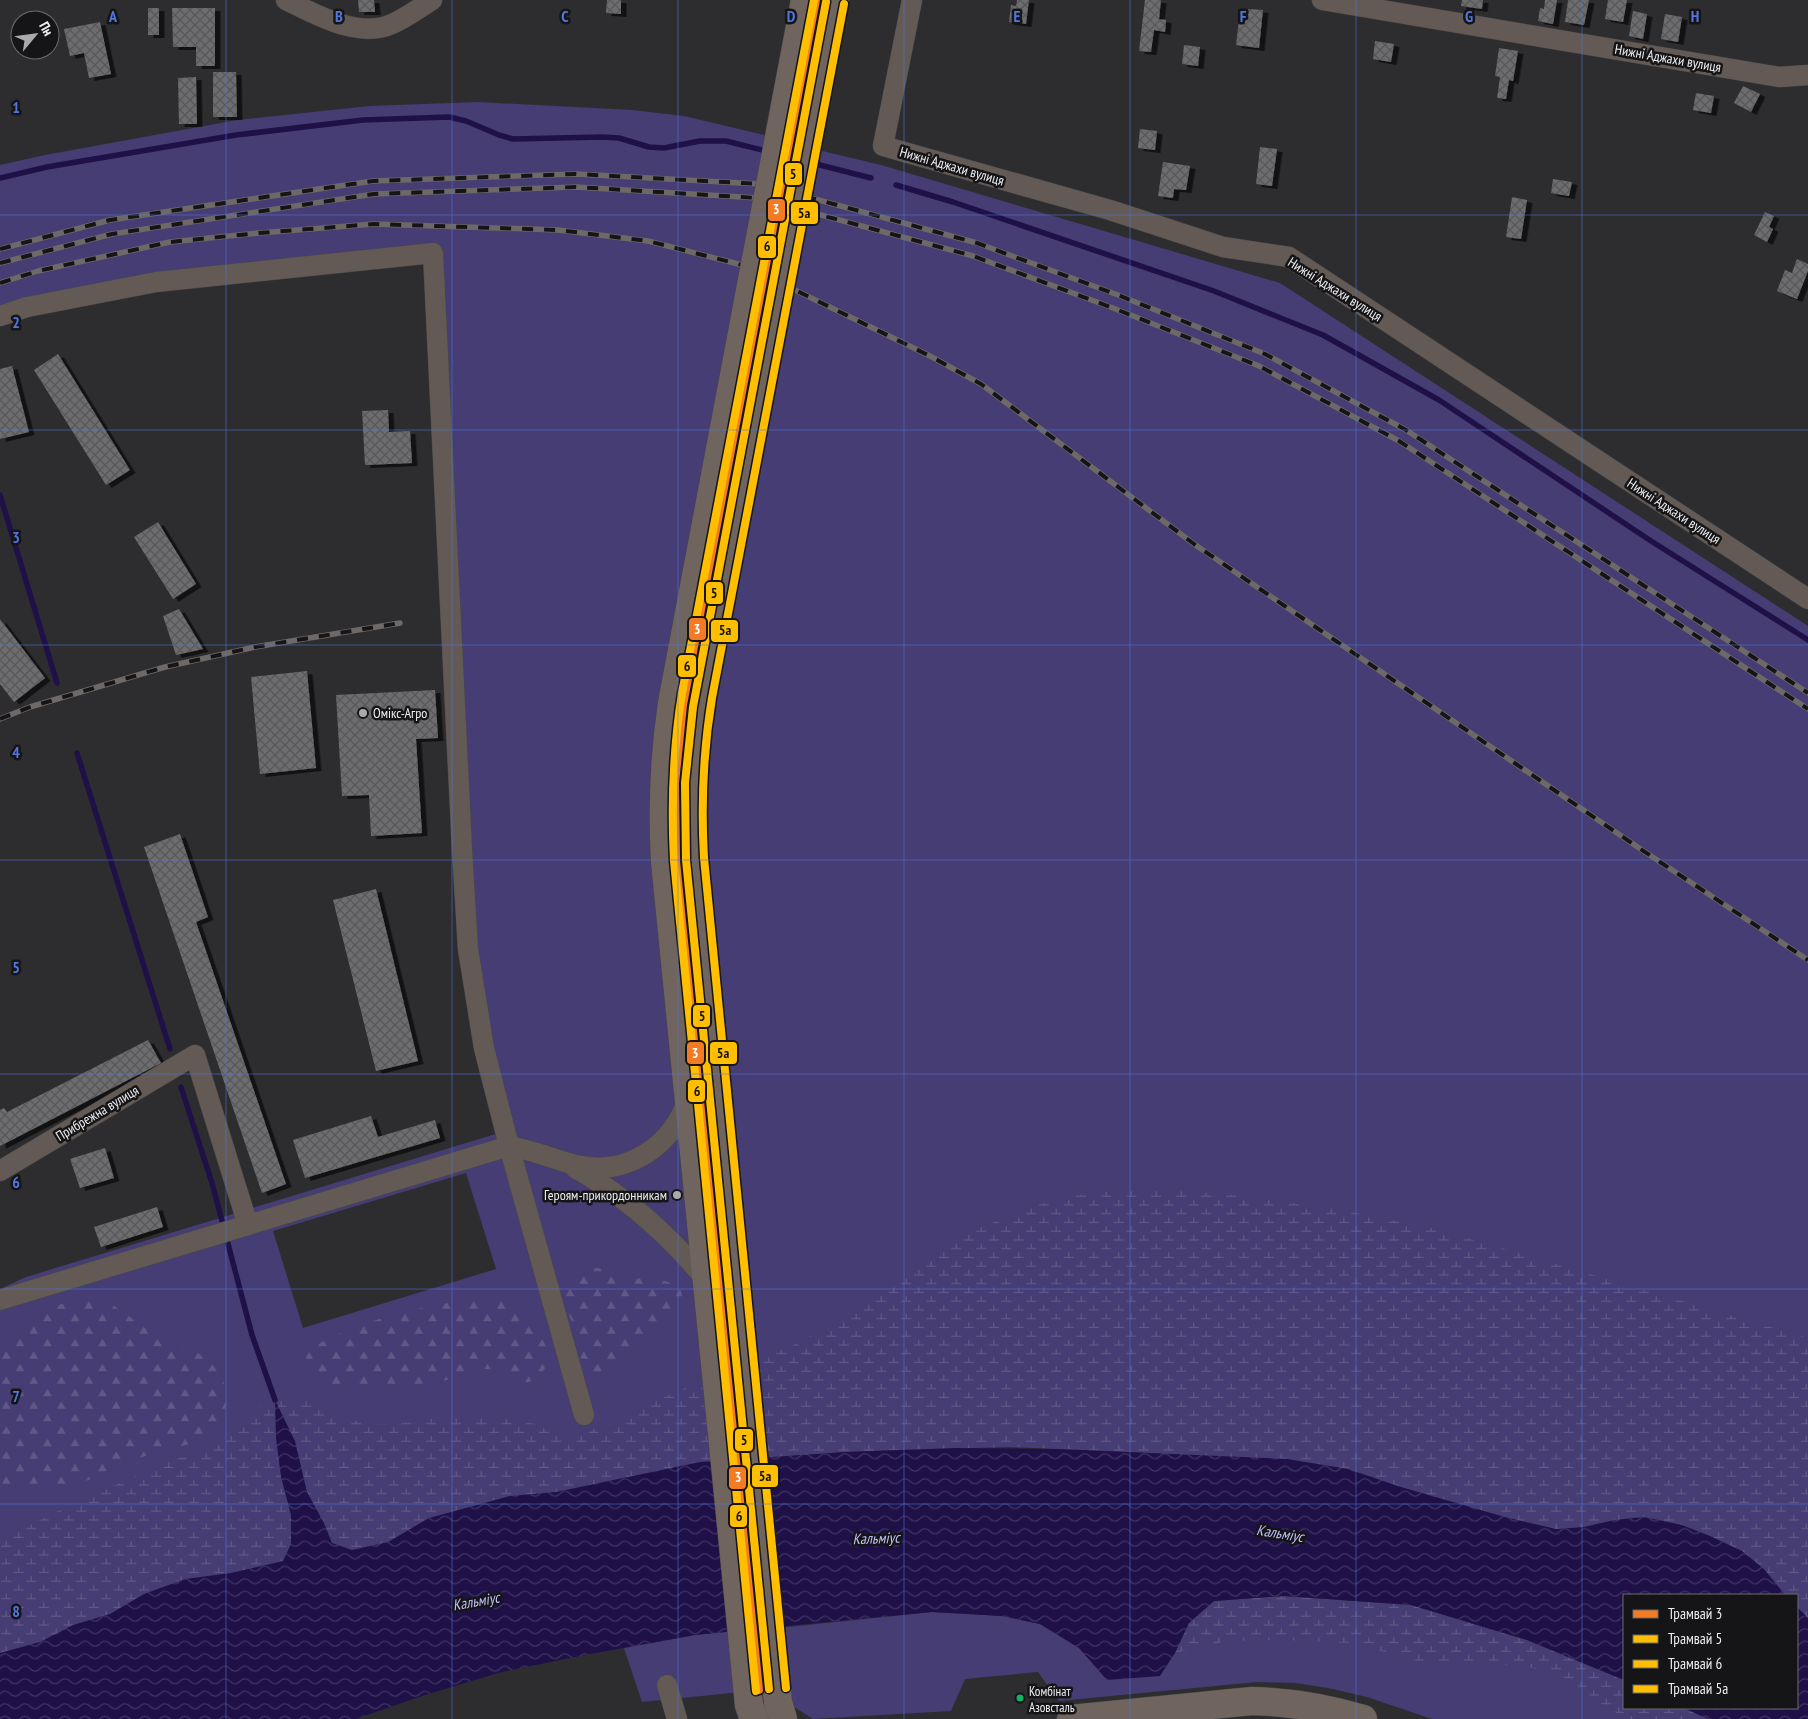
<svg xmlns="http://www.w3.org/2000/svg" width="1808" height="1719" font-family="'PT Sans Narrow',sans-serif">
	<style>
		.green { fill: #453d73; fill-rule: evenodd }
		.forest { fill: url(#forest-firs) }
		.wetland { fill: url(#wetland-marsh) }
		.water { fill: url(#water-waves) }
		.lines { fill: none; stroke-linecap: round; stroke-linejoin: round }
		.stream { stroke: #1f1148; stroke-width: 5.5 }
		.building { fill: url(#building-cross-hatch); filter: url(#shadow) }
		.minor-casing { stroke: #49494a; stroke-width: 21 }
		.trunk-casing { stroke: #49494a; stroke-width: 29 }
		.minor { stroke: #635a55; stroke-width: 20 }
		.trunk { stroke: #70655e; stroke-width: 28 }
		.rail-casing { stroke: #6e6966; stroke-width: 5.5 }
		.rail { stroke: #151517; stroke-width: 4; stroke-dasharray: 11; stroke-linecap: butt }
		.trunk-bridge-casing { stroke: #49494a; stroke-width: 29; stroke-linecap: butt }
		.trunk-bridge { stroke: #70655e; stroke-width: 28 }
		.tram-1-casing { stroke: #151517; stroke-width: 11 }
		.tram-2-casing { stroke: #151517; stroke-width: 11 }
		.tram-3-casing { stroke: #151517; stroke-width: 11 }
		.tram-4-casing { stroke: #151517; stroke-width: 11 }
		.tram-1 { stroke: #f37b24; stroke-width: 8 }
		.tram-2 { stroke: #ffbf00; stroke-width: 8 }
		.tram-3 { stroke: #ffbf00; stroke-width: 8 }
		.tram-4 { stroke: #ffbf00; stroke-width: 8 }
		.grid { fill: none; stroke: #5176de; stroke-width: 1; stroke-opacity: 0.55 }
		.poi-dot { fill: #aaaaad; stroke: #151517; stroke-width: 2 }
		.bus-dot { fill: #13b361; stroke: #151517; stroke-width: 2 }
		.labels { text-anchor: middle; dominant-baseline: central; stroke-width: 5; stroke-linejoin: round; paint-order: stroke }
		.bus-label { font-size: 13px; fill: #eeeef1; stroke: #151517; text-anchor: start }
		.street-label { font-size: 14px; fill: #eeeef1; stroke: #151517 }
		.poi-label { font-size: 14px; fill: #eeeef1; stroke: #151517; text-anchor: start }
		.water-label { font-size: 15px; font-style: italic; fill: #c4bff9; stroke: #151517 }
		.grid-label { font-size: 16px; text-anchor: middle; font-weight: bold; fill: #5176de; stroke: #151517; stroke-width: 5; stroke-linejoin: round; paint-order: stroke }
		.line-badge { stroke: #151517; stroke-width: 2 }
		.badge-label { font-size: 14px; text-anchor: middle; font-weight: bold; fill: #fff }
		.pale-badge-label { font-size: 14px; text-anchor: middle; font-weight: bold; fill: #111 }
	</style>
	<defs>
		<pattern id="forest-firs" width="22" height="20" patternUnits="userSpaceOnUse" patternTransform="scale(1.25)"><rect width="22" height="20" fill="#453d73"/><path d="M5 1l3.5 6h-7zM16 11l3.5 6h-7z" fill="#605987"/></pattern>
		<pattern id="wetland-marsh" width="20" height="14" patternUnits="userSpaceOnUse" patternTransform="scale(1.25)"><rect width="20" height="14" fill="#453d73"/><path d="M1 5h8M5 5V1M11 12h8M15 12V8" fill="none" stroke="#605987"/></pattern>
		<pattern id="water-waves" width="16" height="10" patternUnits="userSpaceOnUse" patternTransform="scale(1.25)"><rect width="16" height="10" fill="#1f1148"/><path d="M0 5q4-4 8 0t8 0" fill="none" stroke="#403463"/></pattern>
		<pattern id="building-cross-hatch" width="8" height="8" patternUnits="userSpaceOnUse" patternTransform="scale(1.25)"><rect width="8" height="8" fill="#6d6d6f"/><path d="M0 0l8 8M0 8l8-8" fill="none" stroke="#58585a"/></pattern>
		<filter id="shadow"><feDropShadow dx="5.5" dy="3" stdDeviation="0" flood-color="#0009"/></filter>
	</defs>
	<rect width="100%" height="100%" fill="#2d2d30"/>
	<g class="green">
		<path d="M478,102l154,8 52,6 88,21 -107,565 54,759 -719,192v-364l26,-12 473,-144 -21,-83 -52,-790 -271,28 -155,34v-157l45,-10 192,-35 133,-14zM466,1173l30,96 -193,59 -30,-97z"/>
		<path d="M814,149l67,16 399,118 528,343v992l-11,-11v-12h-12l-3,-2 -1030,-231 -53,-578z"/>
		<path d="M1214,1601l410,79v28h60l24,11h-276l-65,-22 -39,-9 -33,-5 -38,-1 -198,19 -21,-29 -73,7 -14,32 -138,8 -28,-18 -7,-73 154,-16 70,4 38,8 39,24 29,32 81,-57z"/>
		<path d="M735,1631l6,61 -99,10 -18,-54 71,-13z"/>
	</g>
	<g class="forest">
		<path d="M597,1268c14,2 20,5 33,9 15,4 56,-2 52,24 -1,4 -1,8 -3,11 -8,13 -25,19 -36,28 -18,14 -21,33 -44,42 -7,-4 -13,-7 -16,-15 -4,-9 -2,-19 -4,-27 -4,-16 -17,-32 -15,-49 2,-15 21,-20 33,-23z"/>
		<path d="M491,1298l20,4 17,13 18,31 2,18c-25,37 -31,7 -61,5 -14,0 -27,8 -40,11 -31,7 -95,10 -125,3 -8,-2 -13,-8 -16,-15 -13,-32 103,-57 125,-62 20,-4 40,-6 60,-8z"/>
		<path d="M88,1300l22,3 37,26 23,13 24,8 15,11 12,14 6,18 -2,19 -14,20 -22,12 -54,15 -28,14 -32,12 -75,6v-143c12,-7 20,-17 30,-26 19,-16 34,-20 58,-22z"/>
	</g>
	<g class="wetland">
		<path d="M1140,1188l94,7 97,13 106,21 371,109v280l-11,-11v-12h-12l-43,-44 -32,-15 -28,-11 -38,-8 -30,3 -30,7 -28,2 -51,-12 -104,-30 -53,-18 -61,-10 -279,-12 -162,5 -85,6 -9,-96 39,-16 30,-15 40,-24 49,-37 71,-43 78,-30z"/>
		<path d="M710,1378l9,83 -19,1 -144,30 -46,4 -81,22 -41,24 -36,8 -20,-7 -8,-20 -17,-31 -12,-51 -20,-39 1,36 5,39 10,38v29l-8,17 -52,12 -46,6 -41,15 -34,20 -37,11 -33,17 -40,11v-113l64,-32 101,-45 41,-14 24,-13 19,-20 12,-10 14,-6 32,-2 31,17 30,10 35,-2 43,-7h46l39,7 27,11 19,-1 32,-8 32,-19z"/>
		<path d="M1284,1596l127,9 116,35 97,40v28h60l24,11h-81l-26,-15 -32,-25 -36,-11 -52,-6h-61l-67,-19 -72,-3 -55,1 -51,12 14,-30 25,-22z"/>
	</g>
	<g class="water">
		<path d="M275,1400l20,41 12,51 17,31 8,20 20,7 36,-8 41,-24 81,-22 46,-4 144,-30 146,-10 109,-4 102,1 230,10 61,10 53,18 104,30 51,12 28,-2 30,-7 30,-3 38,8 28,11 32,15 22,18 21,26h-161v85l-97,-40 -116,-35 -127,-9 -70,5 -25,22 -14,30 -15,23 -53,4 -28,-32 -39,-24 -38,-8 -70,-4 -237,23 -110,20 -83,17 -77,23 -69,24h-356v-66l40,-11 33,-17 37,-11 34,-20 41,-15 46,-6 52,-12 8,-17v-29l-10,-38 -5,-39z"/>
		<path d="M1797,1607l11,11v101h-100l-24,-11h113z"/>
	</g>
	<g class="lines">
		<g class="stream">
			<path d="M812,163l59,15"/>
			<path d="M0,178l47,-11 189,-32 127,-15 86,-3 17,4 33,14 14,4 89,-2 17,1 30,9 15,1 36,-7h26l44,11"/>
			<path d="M896,185l57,17 261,89 109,44 116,65 212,141 157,99"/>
			<path d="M0,495l57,188"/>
			<path d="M77,753l93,296"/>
			<path d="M181,1087l31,96 40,152 23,65"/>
		</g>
	</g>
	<g class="building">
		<path d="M358,0h16l1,12h-16z"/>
		<path d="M607,0h14v14l-15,-1z"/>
		<path d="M1017,0h12l-3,24 -17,-2 2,-17 5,1z"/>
		<path d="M1145,0h16l-2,19 7,1 -1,12 -11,-2 -3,22 -12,-1z"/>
		<path d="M1462,0h21l-1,9 -21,-3z"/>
		<path d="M1545,0h12l-4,24 -15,-3 2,-13 4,1z"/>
		<path d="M1568,0h21l-5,25 -19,-3z"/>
		<path d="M1608,0h19l-4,22 -18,-3z"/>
		<rect x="148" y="8" width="11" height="27"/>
		<path d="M172,8h43v58h-19v-19h-23z"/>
		<path d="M1248,9l15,1 -4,38 -23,-3 3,-25 7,1z"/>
		<path d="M1633,11l14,3 -4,25 -14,-3z"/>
		<path d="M1665,14l17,3 -4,25 -17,-3z"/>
		<path d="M100,22l11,52 -22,4 -5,-25 -14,3 -6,-27z"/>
		<path d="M1375,41l19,3 -3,18 -18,-3z"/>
		<path d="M1184,45l16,2 -2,19 -16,-2z"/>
		<path d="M1499,48l19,3 -5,30 -4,-1 -3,19 -9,-1 3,-21 -5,-1z"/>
		<path d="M213,72h23l1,45h-24z"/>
		<path d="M196,77l1,47h-18l-1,-46z"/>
		<path d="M1743,86l17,8 -9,18 -17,-9z"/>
		<path d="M1696,93l18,3 -3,17 -18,-3z"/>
		<path d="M1140,129l17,2 -2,19 -17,-2z"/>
		<path d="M1260,147l17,2 -5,37 -16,-2z"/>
		<path d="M1163,162l27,4 -4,24 -12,-1 -1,9 -15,-2z"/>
		<path d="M1553,179l19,3 -3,14 -18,-3z"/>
		<path d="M1512,197l15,3 -6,39 -15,-2z"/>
		<path d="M1765,212l9,4 -5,11 4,2 -6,13 -13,-7z"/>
		<path d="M1797,259l11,5v7l-11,28 -20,-8 8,-21 7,3z"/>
		<path d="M58,354l72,116 -24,15 -72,-115z"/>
		<path d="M12,366l17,66 -29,7v-70z"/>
		<path d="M388,410l1,22 21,-1 2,32 -47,2 -3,-54z"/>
		<path d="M158,522l38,62 -23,15 -39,-62z"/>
		<path d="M179,609l24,40 -27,6 -13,-39z"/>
		<path d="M0,619l45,59 -31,24 -14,-18z"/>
		<path d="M307,671l9,97 -56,6 -9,-97z"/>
		<path d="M435,690l3,48 -22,1 6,94 -51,3 -2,-41 -27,1 -6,-101z"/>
		<path d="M180,834l28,83 -12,5 90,262 -24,9 -118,-346z"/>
		<path d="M376,889l42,172 -42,10 -43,-171z"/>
		<path d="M148,1040l13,23 -161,83v-36l4,-2 3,4z"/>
		<path d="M371,1116l7,21 57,-17 5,18 -135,40 -12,-38z"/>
		<path d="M105,1148l9,30 -34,10 -10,-29z"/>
		<path d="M157,1207l6,20 -62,20 -7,-20z"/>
	</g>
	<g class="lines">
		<g class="minor-casing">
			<g id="minor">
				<path d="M286,0c31,15 72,39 106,24 14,-6 27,-16 40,-24"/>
				<path d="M912,0l-29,146 227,64 113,37 66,10 519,342"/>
				<path d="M1322,0l457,77 29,-2"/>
				<path d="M0,316l27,-9 129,-25 277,-29 29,596 6,100 16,99 25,98 75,269"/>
				<path d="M575,1168c52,29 95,68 132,113"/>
				<path d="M0,1171l195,-116 53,170"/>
				<path d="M0,1300l509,-154c24,4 44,13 67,19 51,12 96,-19 112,-66"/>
				<path d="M667,1685l10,34"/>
			</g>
		</g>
		<g class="trunk-casing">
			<g id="trunk">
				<path d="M735,370l-63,333c-8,54 -10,104 -7,158l84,844 5,14"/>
				<path d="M764,376l-63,332c-8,52 -9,99 -6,151l83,843 5,17"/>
				<path d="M1071,1719l181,-18c39,1 74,7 111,18"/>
			</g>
		</g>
		<use href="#minor" class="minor"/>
		<use href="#trunk" class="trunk"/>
		<g class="rail-casing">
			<g id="rail">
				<path d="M0,249l110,-29 263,-39 203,-7 184,10 217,59 141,52 147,59 141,76 402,263"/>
				<path d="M0,263l112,-29 262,-40 202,-7 182,11 215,58 140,52 146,58 140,75 409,268"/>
				<path d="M0,283l38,-12 132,-29 89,-9 115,-9 184,6 90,11 98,25 184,90 51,28 213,160 445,304 169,112"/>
				<path d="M0,719l30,-12 135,-40 90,-20 145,-24"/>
			</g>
		</g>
		<use href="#rail" class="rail"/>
		<g class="trunk-bridge-casing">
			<g id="trunk-bridge">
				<path d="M735,370l70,-370"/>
				<path d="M764,376l71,-376"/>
			</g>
		</g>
		<use href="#trunk-bridge" class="trunk-bridge"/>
		<g class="tram-1-casing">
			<path id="tram-1" d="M759,1690l-83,-829 -1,-78 8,-78 133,-705"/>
		</g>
		<g class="tram-2-casing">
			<path id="tram-2" d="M769,1689l-83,-829 -1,-77 8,-76 133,-705"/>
		</g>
		<g class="tram-3-casing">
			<path id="tram-3" d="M756,1691l-82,-830c-3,-57 -1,-112 8,-168l132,-693"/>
		</g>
		<g class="tram-4-casing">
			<path id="tram-4" d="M786,1688l-82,-830c-3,-53 -1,-106 8,-160l132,-694"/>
		</g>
		<use href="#tram-1" class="tram-1"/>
		<use href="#tram-2" class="tram-2"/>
		<use href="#tram-3" class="tram-3"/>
		<use href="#tram-4" class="tram-4"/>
	</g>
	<path class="grid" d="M226,0v1719M452,0v1719M678,0v1719M904,0v1719M1130,0v1719M1356,0v1719M1582,0v1719M0,215h1808M0,430h1808M0,645h1808M0,860h1808M0,1074h1808M0,1289h1808M0,1504h1808"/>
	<g class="poi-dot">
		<circle cx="363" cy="713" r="5"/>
		<circle cx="677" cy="1195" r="5"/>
	</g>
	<circle class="bus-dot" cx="1020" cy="1698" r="4.5"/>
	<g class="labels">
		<g class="bus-label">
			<text x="1029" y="1691">Комбінат<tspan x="1029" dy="16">Азовсталь</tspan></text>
		</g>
		<g class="street-label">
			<text transform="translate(1668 58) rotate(10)">Нижні Аджахи вулиця</text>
			<text transform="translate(952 166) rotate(16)">Нижні Аджахи вулиця</text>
			<text transform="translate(1335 289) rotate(32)">Нижні Аджахи вулиця</text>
			<text transform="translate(1674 511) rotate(33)">Нижні Аджахи вулиця</text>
			<text transform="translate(97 1113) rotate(-31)">Прибрежна вулиця</text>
		</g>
		<g class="poi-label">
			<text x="373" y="713">Омiкс-Агро</text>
			<text x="667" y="1195" text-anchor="end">Героям-прикордонникам</text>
		</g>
		<g class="water-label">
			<text transform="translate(1280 1533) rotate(9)">Кальміус</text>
			<text transform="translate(876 1538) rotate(-2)">Кальміус</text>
			<text transform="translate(476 1601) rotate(-10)">Кальміус</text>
		</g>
	</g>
	<g class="grid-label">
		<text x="113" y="22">A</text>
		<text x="339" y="22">B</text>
		<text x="565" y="22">C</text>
		<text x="791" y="22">D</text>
		<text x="1017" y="22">E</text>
		<text x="1243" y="22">F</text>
		<text x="1469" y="22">G</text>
		<text x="1695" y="22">H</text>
		<text x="16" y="113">1</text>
		<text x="16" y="328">2</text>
		<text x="16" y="543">3</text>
		<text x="16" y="758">4</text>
		<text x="16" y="973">5</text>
		<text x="16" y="1188">6</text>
		<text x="16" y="1402">7</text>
		<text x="16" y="1617">8</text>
	</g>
	<g class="line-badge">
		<rect x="784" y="162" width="19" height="24" rx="5" fill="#ffbf00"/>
		<rect x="767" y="198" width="19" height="24" rx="5" fill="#f37b24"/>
		<rect x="790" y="201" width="29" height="24" rx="5" fill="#ffbf00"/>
		<rect x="757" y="235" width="20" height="24" rx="5" fill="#ffbf00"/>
		<rect x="705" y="581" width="19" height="24" rx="5" fill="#ffbf00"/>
		<rect x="688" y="617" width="19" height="24" rx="5" fill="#f37b24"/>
		<rect x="710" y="619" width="29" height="24" rx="5" fill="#ffbf00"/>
		<rect x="677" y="654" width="20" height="24" rx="5" fill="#ffbf00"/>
		<rect x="692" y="1004" width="19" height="24" rx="5" fill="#ffbf00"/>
		<rect x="686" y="1041" width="19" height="24" rx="5" fill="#f37b24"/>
		<rect x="709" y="1041" width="29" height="24" rx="5" fill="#ffbf00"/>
		<rect x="687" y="1079" width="19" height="24" rx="5" fill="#ffbf00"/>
		<rect x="734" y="1428" width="20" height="24" rx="5" fill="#ffbf00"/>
		<rect x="751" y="1464" width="28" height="24" rx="5" fill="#ffbf00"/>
		<rect x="728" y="1466" width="19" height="24" rx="5" fill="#f37b24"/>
		<rect x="729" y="1504" width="19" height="24" rx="5" fill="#ffbf00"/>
	</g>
	<g class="badge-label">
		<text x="776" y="214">3</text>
		<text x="697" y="634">3</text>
		<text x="695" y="1058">3</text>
		<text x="738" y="1482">3</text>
	</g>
	<g class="pale-badge-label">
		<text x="793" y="179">5</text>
		<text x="804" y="218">5а</text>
		<text x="767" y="251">6</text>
		<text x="714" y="598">5</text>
		<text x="725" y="635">5а</text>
		<text x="687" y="671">6</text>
		<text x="702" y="1021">5</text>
		<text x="723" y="1058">5а</text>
		<text x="697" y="1096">6</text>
		<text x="744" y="1445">5</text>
		<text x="765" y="1481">5а</text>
		<text x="739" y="1521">6</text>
	</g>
	<rect x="1623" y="1594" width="175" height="115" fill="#151517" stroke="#6c6c6e"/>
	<rect x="1633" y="1610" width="25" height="8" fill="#f37b24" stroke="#6c6c6e"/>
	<text x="1668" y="1619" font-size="15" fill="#eeeef1">Трамвай 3</text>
	<rect x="1633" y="1635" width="25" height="8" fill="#ffbf00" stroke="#6c6c6e"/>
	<text x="1668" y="1644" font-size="15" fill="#eeeef1">Трамвай 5</text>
	<rect x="1633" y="1660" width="25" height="8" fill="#ffbf00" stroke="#6c6c6e"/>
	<text x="1668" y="1669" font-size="15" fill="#eeeef1">Трамвай 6</text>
	<rect x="1633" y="1685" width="25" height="8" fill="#ffbf00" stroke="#6c6c6e"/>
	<text x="1668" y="1694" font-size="15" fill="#eeeef1">Трамвай 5а</text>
	<g transform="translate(35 35) rotate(61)"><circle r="24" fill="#151517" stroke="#6c6c6e"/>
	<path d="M0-4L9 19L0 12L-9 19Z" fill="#aaaaad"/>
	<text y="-8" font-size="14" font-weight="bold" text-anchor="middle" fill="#eeeef1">Пн</text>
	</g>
</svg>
